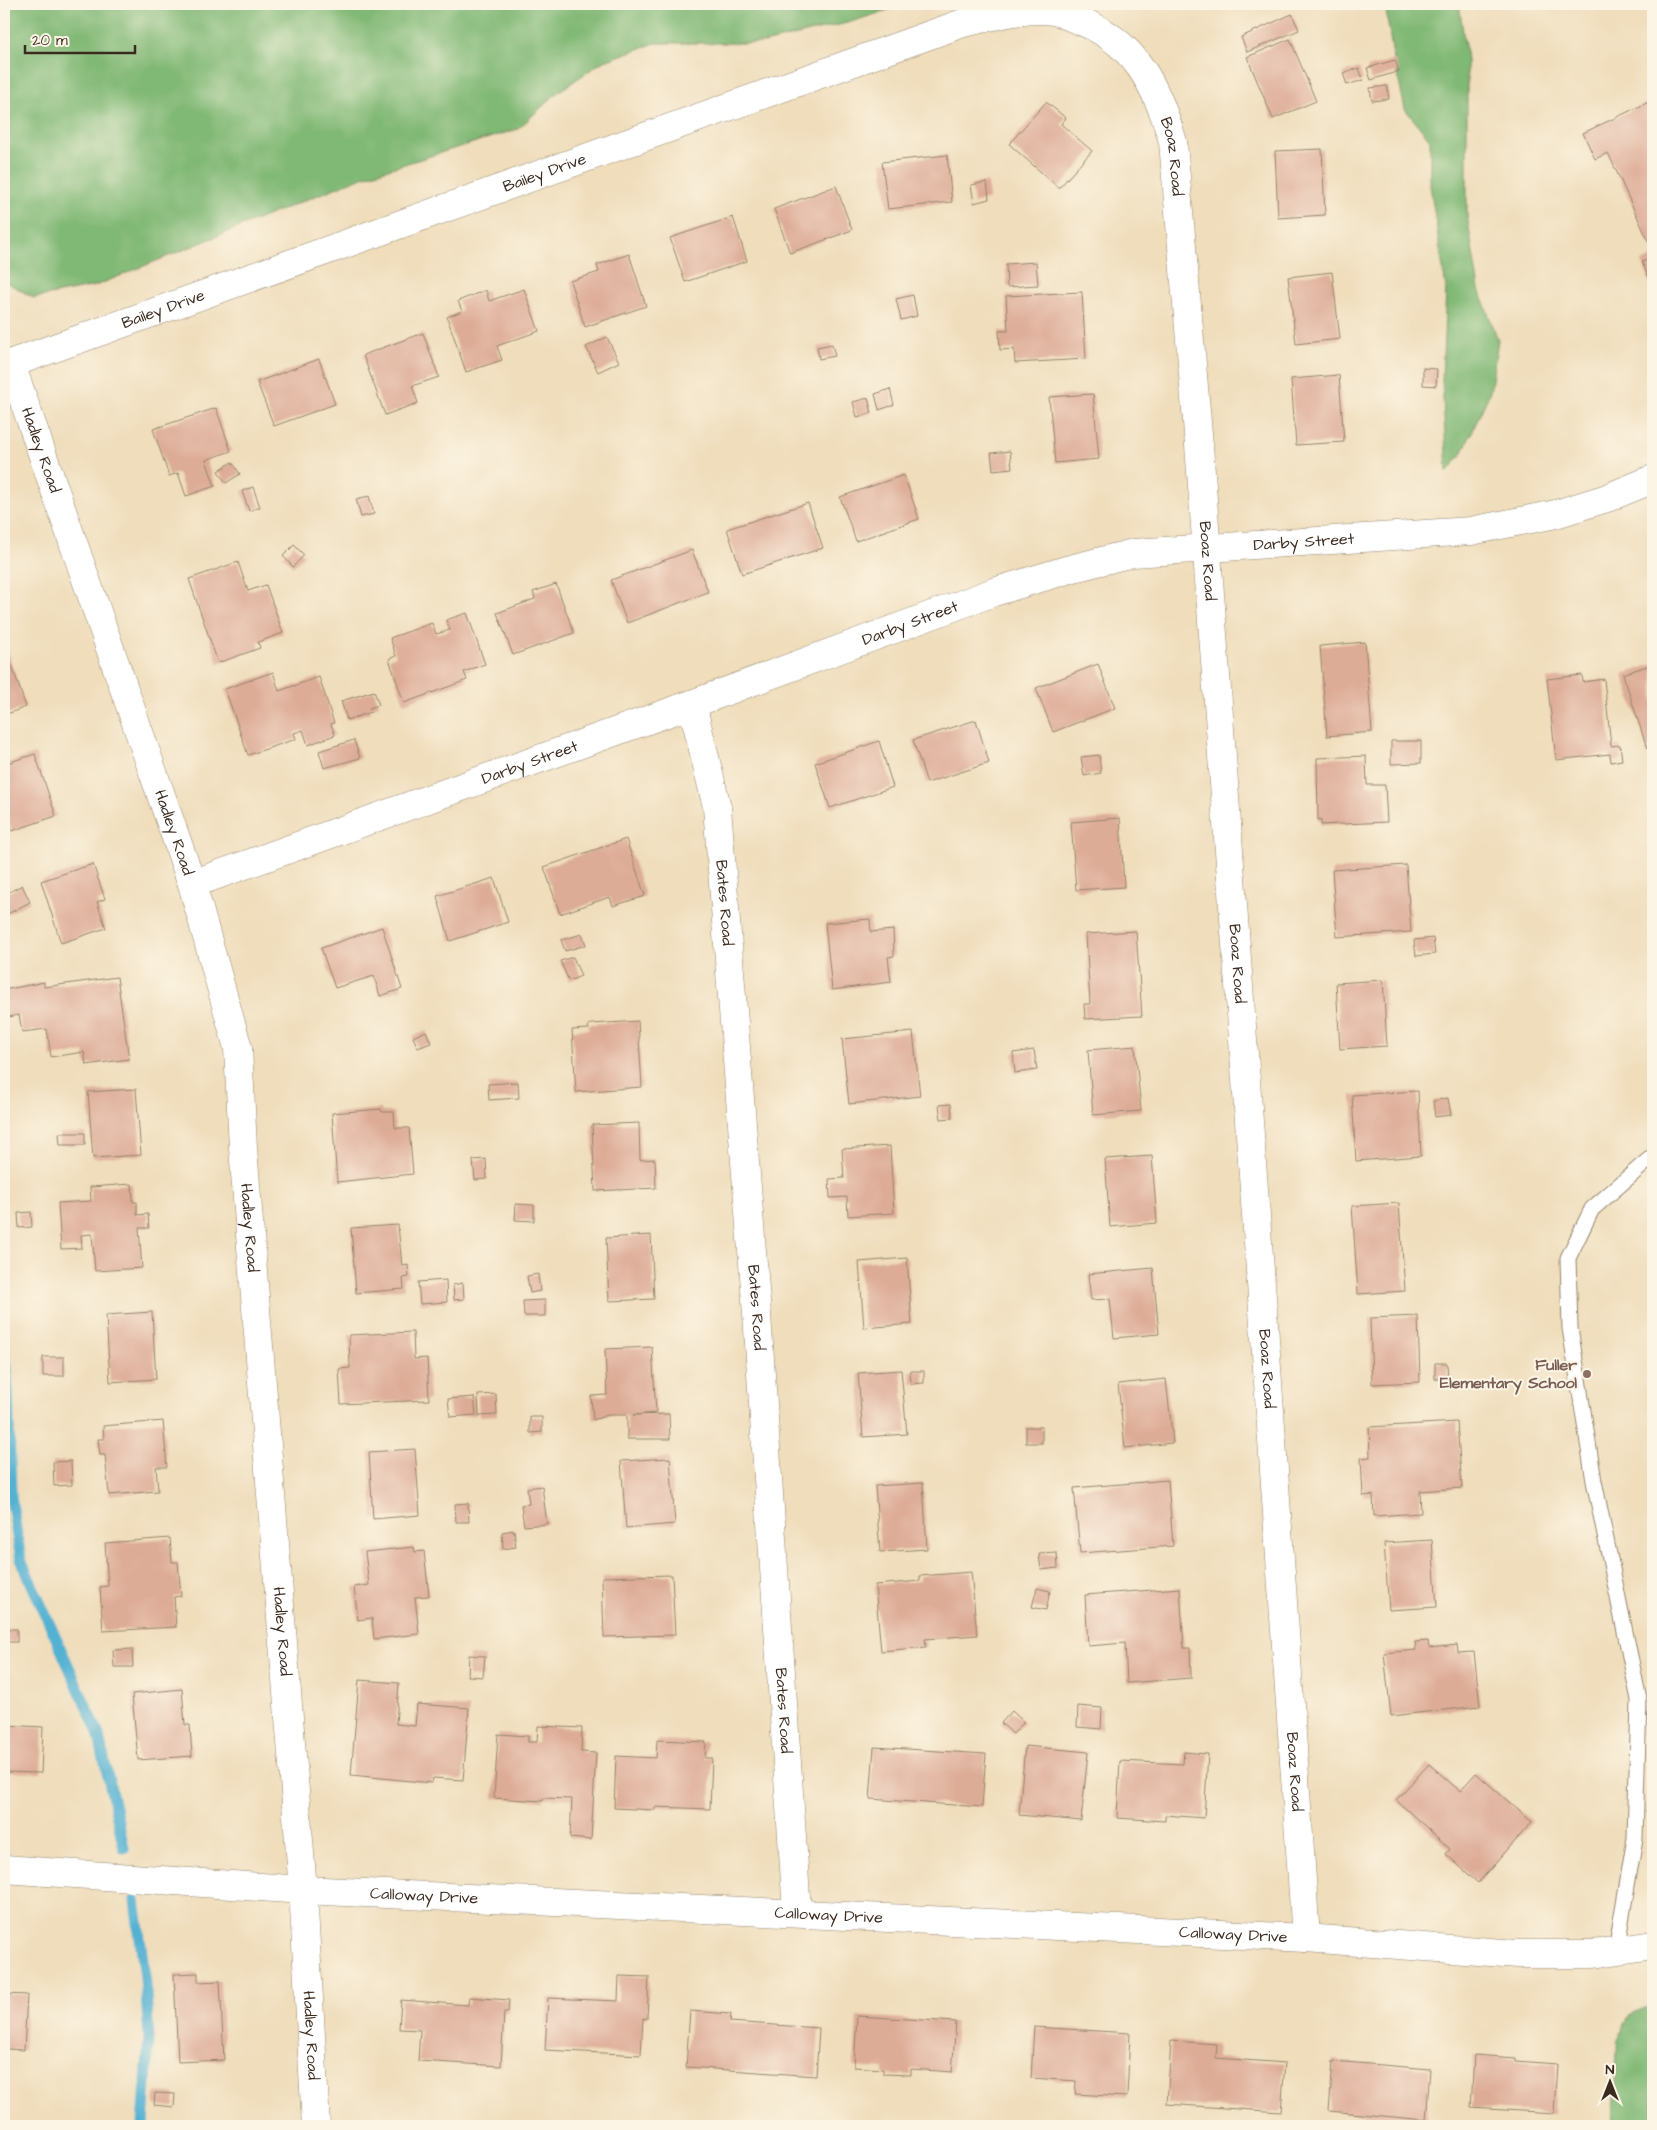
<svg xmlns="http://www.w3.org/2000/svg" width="1657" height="2130" font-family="'Architects Daughter',sans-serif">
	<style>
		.forest { fill: #80b875; stroke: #5e714a }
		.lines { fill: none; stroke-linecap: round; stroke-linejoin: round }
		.stream { stroke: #53b1d2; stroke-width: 11 }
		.building { fill: #ddac97 }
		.service-casing { stroke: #95846c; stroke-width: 17 }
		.minor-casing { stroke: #95846c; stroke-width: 29 }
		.service { stroke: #fff; stroke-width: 15 }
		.minor { stroke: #fff; stroke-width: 28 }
		.education-dot { fill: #8d6e63; stroke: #fcf5e5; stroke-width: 2 }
		.labels { text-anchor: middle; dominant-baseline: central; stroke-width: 4; stroke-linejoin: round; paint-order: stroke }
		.street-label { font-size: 16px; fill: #3b2a1e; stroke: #fcf5e5 }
		.education-label { font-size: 16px; font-weight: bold; fill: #785e54; stroke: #fcf5e5; text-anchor: end }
	</style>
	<rect width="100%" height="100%" fill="#fcf5e5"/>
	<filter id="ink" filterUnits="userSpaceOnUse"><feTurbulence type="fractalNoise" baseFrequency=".02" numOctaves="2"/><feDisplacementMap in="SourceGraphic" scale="10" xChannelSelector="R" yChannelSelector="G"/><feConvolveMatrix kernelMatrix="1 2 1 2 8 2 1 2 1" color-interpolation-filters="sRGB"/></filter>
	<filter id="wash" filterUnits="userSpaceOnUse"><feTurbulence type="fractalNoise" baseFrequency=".0096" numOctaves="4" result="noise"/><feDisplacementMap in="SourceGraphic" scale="20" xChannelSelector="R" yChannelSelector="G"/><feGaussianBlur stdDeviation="1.12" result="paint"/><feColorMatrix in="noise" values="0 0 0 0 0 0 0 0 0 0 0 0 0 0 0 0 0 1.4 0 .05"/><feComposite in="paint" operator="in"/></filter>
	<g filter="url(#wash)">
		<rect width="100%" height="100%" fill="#efddbb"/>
		<g class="forest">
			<path d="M4,4h902l-55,18 -87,21h-109l-53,19 -44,30 -40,37 -156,48 -267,109 -61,12 -30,-17z"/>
			<path d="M1385,4h74l8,56v156l12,73 19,51 -8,52 -28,62 -15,18 -5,-92 4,-92 -16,-103v-45l-25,-31 -13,-59z"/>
			<path d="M1653,2005v121h-41l6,-87 12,-25z"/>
		</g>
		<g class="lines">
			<g class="stream">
				<path d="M4,1350l4,39 3,108 10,63 77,172 26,116"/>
				<path d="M135,1900l10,77 4,61 -6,88"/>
			</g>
		</g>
		<g id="blocks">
			<g class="building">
				<path d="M1292,14l7,16 -52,22 -6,-15z"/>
				<path d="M1290,39l26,62 -43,18 -26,-62z"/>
				<path d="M1395,60l4,11 -28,9 -4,-12z"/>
				<path d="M1359,68l4,12 -16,5 -4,-12z"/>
				<path d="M1387,86l2,13 -17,2 -2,-13z"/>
				<path d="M1653,100v151l-45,-98 -13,6 -12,-26z"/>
				<path d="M1046,102l20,16 -5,6 31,27 -33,37 -50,-44z"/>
				<path d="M1322,149l3,66 -47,3 -3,-67z"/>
				<path d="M947,155l5,47 -64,7 -6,-47z"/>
				<path d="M987,182l2,17 -15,4 -3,-18z"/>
				<path d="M836,186l16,44 -62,23 -16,-44z"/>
				<path d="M733,217l14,44 -62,21 -15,-44z"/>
				<path d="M629,254l17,52 -61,21 -15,-46 29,-9 -2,-7z"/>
				<path d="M1653,257v31l-11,-26z"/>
				<path d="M1036,262l2,23 -31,2 -1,-23z"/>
				<path d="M1332,272l8,67 -44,5 -8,-67z"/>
				<path d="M524,289l15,42 -42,15 5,14 -36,12 -19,-55 15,-6 -4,-10 28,-11 3,11z"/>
				<path d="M1082,292l4,67 -71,4 -1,-14 -14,1 -1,-19h9l-2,-35z"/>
				<path d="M913,295l4,21 -16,4 -5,-21z"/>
				<path d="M423,333l16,44 -27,9 6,17 -33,12 -22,-60z"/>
				<path d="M607,337l12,25 -21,10 -12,-25z"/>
				<path d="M832,344l3,12 -16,3 -2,-12z"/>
				<path d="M319,359l16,45 -61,22 -17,-44z"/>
				<path d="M1423,368l14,1 -1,17 -13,-1z"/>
				<path d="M1339,375l5,67 -48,3 -5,-66z"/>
				<path d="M890,389l4,16 -15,5 -4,-16z"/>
				<path d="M1093,394l6,65 -44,4 -6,-66z"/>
				<path d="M868,398l4,15 -15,4 -4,-15z"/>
				<path d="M216,408l15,43 -25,9 9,26 -29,10 -8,-23 -9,3 -16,-47z"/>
				<path d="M1010,451l2,17 -19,2 -2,-17z"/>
				<path d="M232,462l8,12 -14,9 -8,-12z"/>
				<path d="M904,475l15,44 -63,22 -16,-44z"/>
				<path d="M253,487l7,20 -11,4 -7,-20z"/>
				<path d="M369,496l5,18 -13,3 -5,-18z"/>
				<path d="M808,503l15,45 -81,26 -15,-45z"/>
				<path d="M294,545l10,10 -11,12 -10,-11z"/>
				<path d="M692,550l16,42 -81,31 -16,-43z"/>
				<path d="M238,562l10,29 18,-6 17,48 -25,9 2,6 -42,15 -29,-84z"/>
				<path d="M556,584l18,49 -61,22 -16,-42 38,-14 -2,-7z"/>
				<path d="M467,613l18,51 -21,8 3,8 -63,23 -15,-44 7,-3 -6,-18 42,-15 4,11 14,-4 -4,-10z"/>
				<path d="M4,642l22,65 -22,8z"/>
				<path d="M1365,642l7,90 -45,4 -7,-90z"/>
				<path d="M1098,664l17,44 -62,24 -17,-44z"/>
				<path d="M1653,664v82l-6,2 -24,-74z"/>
				<path d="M273,672l6,19 40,-14 15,46 -3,1 4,11 -27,10 -5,-15 -9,3 2,6 -48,16 -23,-66z"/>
				<path d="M1582,675l1,7 21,-3 7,67 9,-1 2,15 -11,2 -1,-8 -54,6 -9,-81z"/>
				<path d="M374,691l5,14 -10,3 2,4 -24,8 -6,-19z"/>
				<path d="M976,720l13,43 -62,20 -14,-43z"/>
				<path d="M354,740l6,18 -36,10 -5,-17z"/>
				<path d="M879,741l14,46 -63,21 -15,-45z"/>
				<path d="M1391,741h30v22l-30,1z"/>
				<path d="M35,754l21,62 -44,15 -8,-23v-44z"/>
				<path d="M1099,755l2,18 -17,3 -3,-19z"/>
				<path d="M1366,756l1,29h18l2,37 -66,3v-6l-3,1 -1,-62z"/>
				<path d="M1120,818l4,69 -48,3 -5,-68z"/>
				<path d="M626,839l19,57 -32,10 -3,-9 -50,17 -16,-47z"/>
				<path d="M93,864l12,35 -8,3 9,26 -45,15 -20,-62z"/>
				<path d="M1406,865l5,67 -74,5 -5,-67z"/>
				<path d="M494,878l14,44 -58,19 -13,-45z"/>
				<path d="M22,885l8,17 -26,14v-21z"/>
				<path d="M870,919l1,13 22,-2 1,24v2l-6,1 3,25 -59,8 -7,-67z"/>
				<path d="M382,927l20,62 -22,7 -6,-20 -39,12 -14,-40z"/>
				<path d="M1136,931l6,85 -57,3 -1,-15h6l-4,-70z"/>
				<path d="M582,934l4,11 -21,6 -4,-11z"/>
				<path d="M1433,938l2,16 -19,2 -2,-16z"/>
				<path d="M573,957l8,19 -12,5 -9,-20z"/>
				<path d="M117,977l12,82 -43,6 -2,-13 -33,5 -4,-28 -25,3 -3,-17 -15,3v-28l40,-8v5z"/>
				<path d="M1383,980l4,66 -47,3 -4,-66z"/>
				<path d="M638,1021l4,66 -66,5 -4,-62 17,-1 -1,-4 4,-1z"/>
				<path d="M426,1031l5,12 -13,5 -5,-11z"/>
				<path d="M913,1032l7,64 -71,8 -7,-65z"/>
				<path d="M1135,1046l6,65 -48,4 -5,-65z"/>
				<path d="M1034,1050l3,20 -22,3 -2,-20z"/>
				<path d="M518,1082l1,16 -30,2 -1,-16z"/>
				<path d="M136,1089l5,66 -48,3 -5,-66z"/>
				<path d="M1418,1091l3,65 -65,5 -4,-66z"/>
				<path d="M1448,1098l3,17 -16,2 -2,-16z"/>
				<path d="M951,1104l1,14 -11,1 -2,-14z"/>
				<path d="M381,1109l1,3h12l1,16h14l4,46 -76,8 -5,-69z"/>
				<path d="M639,1123l1,37 15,-1 1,29 -61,3 -3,-66z"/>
				<path d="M59,1133h26v12h-25z"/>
				<path d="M890,1146l4,67 -46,3 -1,-19 -17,1 -1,-19 15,-1 -2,-29z"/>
				<path d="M1152,1156l5,67 -47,4 -5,-68z"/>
				<path d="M486,1159l1,20 -12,1 -2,-20z"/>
				<path d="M132,1184l1,18h4v13l11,-1 1,14h-10l3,40 -47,3 -3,-37 -11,1 1,13 -21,1 -3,-46 33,-2 -1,-14z"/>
				<path d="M1399,1203l6,88 -47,3 -6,-88z"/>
				<path d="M516,1204l18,1v16l-19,-1z"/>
				<path d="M31,1212l1,15 -13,1 -1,-15z"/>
				<path d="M398,1225l4,41 6,-1 1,12 -6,1 1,11 -48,4 -5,-65z"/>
				<path d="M651,1235l3,64 -45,2 -3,-63z"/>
				<path d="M907,1258l5,66 -48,4 -5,-66z"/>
				<path d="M1153,1268l6,66 -45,4 -4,-39 -19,1 -3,-26z"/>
				<path d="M538,1274l2,17 -10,2 -3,-17z"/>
				<path d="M446,1280l1,22 -27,2 -2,-22z"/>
				<path d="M463,1283l1,16 -10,1 -1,-15z"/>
				<path d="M545,1300v16h-21l-1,-15z"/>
				<path d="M152,1312l4,67 -46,3 -4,-67z"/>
				<path d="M1418,1316l2,66 -48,2 -2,-66z"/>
				<path d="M413,1332l1,27 13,-1 2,42 -88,4 -2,-35 11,-1 -1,-33z"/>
				<path d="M652,1347l4,66 -23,2 36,-1 1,25h-43v-24h-19l-15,5 -2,-24 16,-1 -2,-46z"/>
				<rect x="43" y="1357" width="21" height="19"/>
				<path d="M1435,1363h12l1,16h-13z"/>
				<path d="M901,1370l6,64 -44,3 -5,-64z"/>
				<path d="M910,1371h14v12l-13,1z"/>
				<path d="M1166,1379l7,64 -48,5 -7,-64z"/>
				<path d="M496,1394l1,21 -18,1 -1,-21z"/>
				<path d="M474,1397l2,18 -26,2 -2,-18z"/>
				<path d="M530,1417h12v15l-12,1z"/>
				<path d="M163,1421l4,46h-11l2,24 -49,4 -4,-40h-5l-2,-16h6l-1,-13z"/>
				<path d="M1457,1422l5,66 -42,3 1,22 -47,3 -1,-21 -10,1 -2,-38 9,-1 -1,-30z"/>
				<rect x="1026" y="1427" width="16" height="16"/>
				<path d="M415,1449l5,66 -47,4 -4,-67z"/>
				<path d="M670,1458l5,66 -49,4 -5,-67z"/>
				<path d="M71,1461l1,24 -18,1 -1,-24z"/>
				<path d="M1168,1480l5,66 -93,7 -6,-65z"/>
				<path d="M923,1483l4,66 -47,3 -5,-66z"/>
				<path d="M542,1486l5,38 -23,2 -3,-21 8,-1 -2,-16z"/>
				<path d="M468,1503l1,19h-13l-1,-18z"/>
				<path d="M514,1530l2,17 -13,2 -1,-17z"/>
				<path d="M170,1538l2,24h6l3,34 -7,1 2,30 -73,4 -3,-44 8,-1 -3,-43z"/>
				<path d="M1432,1540l5,67 -48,3 -5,-67z"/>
				<path d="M414,1547l1,5 9,-1 5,45 -14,1 4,37 -45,5 -2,-21 -14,2 -4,-33 15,-2 -4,-33z"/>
				<path d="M1057,1553l1,15 -17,2 -2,-16z"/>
				<path d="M971,1572l6,63 -52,4 1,8 -45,4 -6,-66 45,-4v-5z"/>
				<path d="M672,1575l3,60 -71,2 -2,-60z"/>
				<path d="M1037,1588l13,3 -4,19 -14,-3z"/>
				<path d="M1180,1588l4,60h6l1,30 -64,5 -2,-40 -37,3 -3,-51z"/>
				<rect x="4" y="1629" width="13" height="13"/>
				<path d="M1428,1641l1,7 28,-3 1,8 16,-1 6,54 -89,10 -7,-63 32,-3 -1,-8z"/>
				<path d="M132,1649l1,18h-19l-1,-17z"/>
				<path d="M469,1655l16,1 -2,21 -15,-1z"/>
				<path d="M359,1680l40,3 -3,41 19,2 2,-22 52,4 -6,72 -30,-2 -1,5 -81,-8z"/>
				<path d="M182,1689l3,36h5l2,31 -54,4 -6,-66z"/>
				<path d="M1078,1706l24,2 -1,21 -24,-2z"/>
				<path d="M1012,1711l12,11 -11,12 -12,-11z"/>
				<path d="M4,1725l39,2 -2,46 -37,-1z"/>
				<path d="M538,1726l44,2 -1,24 15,1 -5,87 -21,-2 2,-39 -29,-1v3l-49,-3 4,-64 30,2v6h9z"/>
				<path d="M657,1740l49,2 -1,16h7l-2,51 -55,-2v3l-41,-2 2,-52 40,2z"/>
				<path d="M1025,1746l63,6 -7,69 -62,-6z"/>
				<path d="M874,1747l112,7 -4,53 -112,-8z"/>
				<path d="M1184,1752l24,2 -4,64 -39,-3v6l-48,-3 3,-57 63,3z"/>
				<path d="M1429,1764l31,27 16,-18 56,49 -54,61 -32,-29 4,-5 -54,-49z"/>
				<path d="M198,1973v9l22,-1 4,79 -46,2 -4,-88z"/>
				<path d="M619,1976l30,1 -2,42 -4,-1 -2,37 -96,-5 3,-52 70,3z"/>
				<path d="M4,1994l23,1 -3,55 -18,-1v-6h-2z"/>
				<path d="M469,1997l40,3 -1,12h-4l-3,54 -83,-5 2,-31 -21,-1 2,-29 67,5z"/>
				<path d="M690,2011l41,3 -1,8 89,6 -3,48 -130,-9z"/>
				<path d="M857,2016l99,6 -4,50 -41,-3v6l-28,-1v-5l-29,-2z"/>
				<path d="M1034,2027l96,6 -3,64 -52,-3 1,-13 -45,-3z"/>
				<path d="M1171,2041l46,3 -1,14 69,5 -4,49 -114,-8z"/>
				<path d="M1474,2055l42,3v3l41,3 -3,49 -83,-5z"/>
				<path d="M1333,2061l97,8 -4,51 -97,-9z"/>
				<path d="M155,2093l20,1 -1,13 -20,-2z"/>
			</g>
		</g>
	</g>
	<g filter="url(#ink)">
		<use href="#blocks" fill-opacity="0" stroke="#95846c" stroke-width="1"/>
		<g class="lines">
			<g class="service-casing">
				<path id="service" d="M1616,1951l19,-113 4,-138 -45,-219 -24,-153 -2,-70 24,-49 61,-53"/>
			</g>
			<g class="minor-casing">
				<g id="minor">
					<path id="s1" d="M11,364l181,520 46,164 5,100 60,742 13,236"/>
					<path id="s2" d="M4,366l959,-343c29,-6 60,-16 91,-12 7,1 14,5 21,8 59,20 82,67 98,123l26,303 65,879 42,614"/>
					<path id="s3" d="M692,704l25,103 40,507 40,598"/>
					<path id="s4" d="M192,884l500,-180 302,-112 76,-23 63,-16 338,-22 85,-17 51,-16 46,-19"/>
					<path id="s5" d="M4,1869l299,21 1003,48 211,16h76l60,-9"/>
				</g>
			</g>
			<use href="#service" class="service"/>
			<use href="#minor" class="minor"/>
		</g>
	</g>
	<circle class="education-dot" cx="1587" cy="1374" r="5"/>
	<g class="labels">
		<g class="street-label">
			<text stroke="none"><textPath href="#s2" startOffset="1312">Boaz Road</textPath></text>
			<text stroke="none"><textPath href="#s2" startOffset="574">Bailey Drive</textPath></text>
			<text stroke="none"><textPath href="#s2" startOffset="169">Bailey Drive</textPath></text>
			<text stroke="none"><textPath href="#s1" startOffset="91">Hadley Road</textPath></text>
			<text stroke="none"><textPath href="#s4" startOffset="1169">Darby Street</textPath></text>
			<text stroke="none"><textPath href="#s2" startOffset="1718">Boaz Road</textPath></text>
			<text stroke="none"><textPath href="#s4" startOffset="764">Darby Street</textPath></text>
			<text stroke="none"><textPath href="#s4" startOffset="359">Darby Street</textPath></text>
			<text stroke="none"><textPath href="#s1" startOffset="496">Hadley Road</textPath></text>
			<text stroke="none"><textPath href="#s3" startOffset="202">Bates Road</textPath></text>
			<text stroke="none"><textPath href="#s2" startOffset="2122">Boaz Road</textPath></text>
			<text stroke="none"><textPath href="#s1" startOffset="901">Hadley Road</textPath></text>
			<text stroke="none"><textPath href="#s3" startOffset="608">Bates Road</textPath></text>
			<text stroke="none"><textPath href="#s2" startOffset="2528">Boaz Road</textPath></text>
			<text stroke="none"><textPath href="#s1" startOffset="1306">Hadley Road</textPath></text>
			<text stroke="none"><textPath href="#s3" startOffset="1012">Bates Road</textPath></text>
			<text stroke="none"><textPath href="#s2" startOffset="2932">Boaz Road</textPath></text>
			<text stroke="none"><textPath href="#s5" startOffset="421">Calloway Drive</textPath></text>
			<text stroke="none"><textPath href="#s5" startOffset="826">Calloway Drive</textPath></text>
			<text stroke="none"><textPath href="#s5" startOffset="1231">Calloway Drive</textPath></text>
			<text stroke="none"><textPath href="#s1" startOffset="1711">Hadley Road</textPath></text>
		</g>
		<g class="education-label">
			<text x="1577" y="1365">Fuller<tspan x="1577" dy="18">Elementary School</tspan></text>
		</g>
	</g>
	<rect width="1657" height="2130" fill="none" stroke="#fcf5e5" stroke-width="20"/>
	<g transform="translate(1610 2082)" stroke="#fcf5e5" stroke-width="4" paint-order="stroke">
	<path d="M0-4L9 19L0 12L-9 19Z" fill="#3b2a1e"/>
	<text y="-8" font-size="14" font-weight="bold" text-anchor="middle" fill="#3b2a1e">N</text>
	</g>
	<path d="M25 45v8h110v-8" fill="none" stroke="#3b2a1e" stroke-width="2.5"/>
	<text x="32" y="45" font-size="15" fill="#3b2a1e" stroke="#fcf5e5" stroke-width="4" paint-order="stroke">20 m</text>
</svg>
